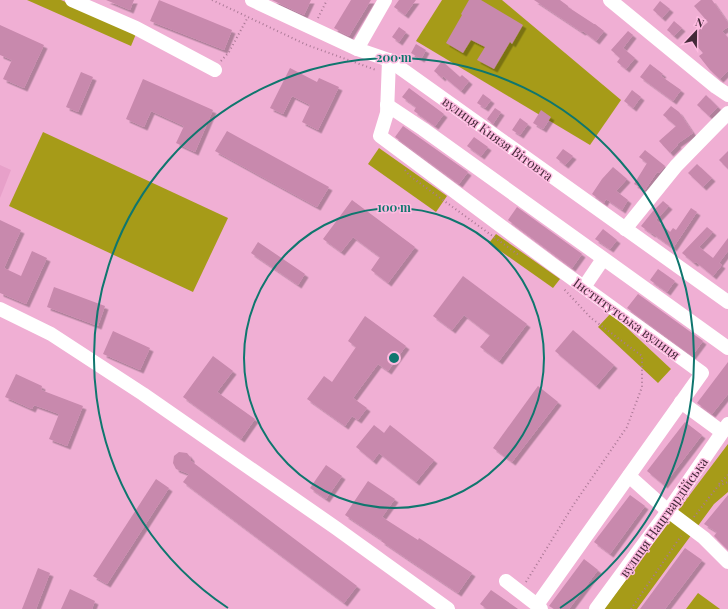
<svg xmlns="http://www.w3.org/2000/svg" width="728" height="609" font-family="'Playfair Display',serif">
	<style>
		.built { fill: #e7a0c9 }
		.green { fill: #a69b18 }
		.building { fill: #c889ad; filter: url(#shadow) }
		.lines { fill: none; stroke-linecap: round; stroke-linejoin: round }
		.path { stroke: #ab7996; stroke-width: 2; stroke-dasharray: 1 3; stroke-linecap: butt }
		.minor { stroke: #fff; stroke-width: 14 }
		.ring { fill: none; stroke: #0f766e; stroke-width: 2 }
		.labels { text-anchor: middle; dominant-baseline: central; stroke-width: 3; stroke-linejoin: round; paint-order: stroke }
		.street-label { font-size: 13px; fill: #432938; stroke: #febce1 }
		.centre { fill: #0f766e; stroke: #febce1; stroke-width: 2 }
		.ring-label { font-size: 12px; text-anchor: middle; font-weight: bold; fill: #0f766e; stroke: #febce1; stroke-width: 3; stroke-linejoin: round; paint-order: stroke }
	</style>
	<defs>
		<filter id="shadow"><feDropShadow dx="3.5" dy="3.5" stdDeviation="0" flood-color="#0004"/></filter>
	</defs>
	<rect width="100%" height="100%" fill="#f0afd4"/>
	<path class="built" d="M0,165l11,5 -11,28z"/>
	<g class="green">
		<path d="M27,0h34l35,15 40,19 -5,12z"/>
		<path d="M442,0h60l119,100 -31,45 -174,-104z"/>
		<path d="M43,132l185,86 -35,74 -184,-86z"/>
		<path d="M379,148l68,48 -11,16 -68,-48z"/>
		<path d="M496,234l64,45 -7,9 -64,-45z"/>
		<path d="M611,313l60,56 -13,14 -60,-56z"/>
		<path d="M728,444v48l-14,12 -77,105h-33z"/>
		<path d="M698,593l22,16h-34z"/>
	</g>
	<g class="building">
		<path d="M106,0h28l-4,10z"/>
		<path d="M159,0l73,30 -8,20 -74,-29z"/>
		<path d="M272,0h39l-7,15z"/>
		<path d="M351,0h20l-22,36 -15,-8z"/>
		<path d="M399,0h17l-11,15 -11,-8z"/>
		<path d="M469,0h12l42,25 -11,19 -2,-2 -16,27 -17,-9 8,-13 -14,-7 -8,13 -17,-10 16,-28 -1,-1z"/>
		<path d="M534,0h26l8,6v1l26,17h1l9,7 -8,10 -13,-10 -1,1z"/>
		<path d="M701,0h11l16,23v4l-6,4 6,7v33l-8,8 -10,-9 -11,-14 4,-3 -13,-15 18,-16 -14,-16z"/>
		<path d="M660,1l10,8 -8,9 -9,-8z"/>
		<path d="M674,21l8,7 -8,8 -7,-6z"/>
		<path d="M0,25l44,20 -20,43 -21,-9 9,-19 -12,-5z"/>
		<path d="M399,27l7,5 -7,10 -7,-5z"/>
		<path d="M628,31l5,4 -10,13 12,10 -9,11 -9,-7 3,-4 -9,-8z"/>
		<path d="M416,44l10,6 -5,9 -10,-6z"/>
		<path d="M442,61l18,16 2,-2 7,6 -8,10 -18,-15 -1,2 -8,-7z"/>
		<path d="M650,64l13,10 -2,2 20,14 -8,11 -33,-24z"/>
		<path d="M290,68l27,14 2,-4 20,9 -21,43 -16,-8 8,-17 -18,-9 -9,18 -13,-6z"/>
		<path d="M81,72l12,5 -15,35 -12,-5z"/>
		<path d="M143,79l70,31 -18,42 -19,-9 8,-17 -33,-15 -7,16 -18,-8z"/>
		<path d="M409,88l35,26 -9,12 -21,-15 2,-4 -14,-10z"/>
		<path d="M632,90l9,7 -8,11 -9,-7z"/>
		<path d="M483,94l8,6 -6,8 -8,-5z"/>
		<path d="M706,95l12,12 -9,9 -12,-11z"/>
		<path d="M671,106l8,6 14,21 -16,11 1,1 -8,8 -11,-12 17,-15 -13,-11z"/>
		<path d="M495,108l6,4 -8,12 -6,-5z"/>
		<path d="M541,110l10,7 -8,12 -10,-6z"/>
		<path d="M520,118l8,6 -8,11 -8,-5z"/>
		<path d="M403,126l65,46 -9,12 -64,-47z"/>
		<path d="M227,131l102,56 -12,20 -102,-56z"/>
		<path d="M474,137l14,10 -7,9 -14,-10z"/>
		<path d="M563,149l10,7 -8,9 -9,-7z"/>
		<path d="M645,150l20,16 -6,7 -2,-1 -12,18 -11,-6 13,-21 -8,-6z"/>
		<path d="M728,151v18l-9,-9z"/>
		<path d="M697,164l15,14 -9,9 -15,-14z"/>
		<path d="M613,167l14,12 -11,12 12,9 -6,10 -16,-11 -2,4 -12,-9 10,-15z"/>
		<path d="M352,200l63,47 -27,36 -17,-13 9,-13 -27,-20 -12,15 -18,-13z"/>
		<path d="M663,201l6,5 -13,14 14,12 3,-4 3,2 15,-22 6,4 -24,36 -21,-15v1l-11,-8 12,-15z"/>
		<path d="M517,207l65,47 -10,14 -64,-48z"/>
		<path d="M0,220l21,10 -17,38 17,8 11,-25 15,7 -21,46 -26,-11z"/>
		<path d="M707,227l6,5 -14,15 14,11 15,-20v13l-9,12 3,2 -9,11 -17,-14 -2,1 -12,-10z"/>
		<path d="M603,229l14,11 -7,9 -15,-10z"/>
		<path d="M258,242l47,32 -7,11 -47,-32z"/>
		<path d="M658,269l17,12 -8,11 -17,-12z"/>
		<path d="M463,276l64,48 -28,37 -19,-14 10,-12 -26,-20 -12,15 -19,-14z"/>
		<path d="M54,287l51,19 -7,20 -51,-19z"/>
		<path d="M638,294l65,47 -11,15 -65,-48z"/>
		<path d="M365,316l41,30 -18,25 -10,-7 -25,34 14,10 -9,12 -6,-4 -7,10 -38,-27 17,-23 8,6 24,-35 -8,-6z"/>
		<path d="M573,330l41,35 -18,21 -41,-35z"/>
		<path d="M113,331l37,17 -10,22 -37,-16z"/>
		<path d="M213,356l20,15 -16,21 38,27 -14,20 -58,-42z"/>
		<path d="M728,362v32l-16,20 -15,-11z"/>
		<path d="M16,374l26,12 -1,4 42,16 -16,40 -18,-7 10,-25 -25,-9 -2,4 -27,-12z"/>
		<path d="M538,386l20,16 -46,60 -19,-14z"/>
		<path d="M685,422l17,13 -38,50 -17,-14z"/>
		<path d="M374,425l10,8 6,-8 44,35 -18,22 -37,-29 -6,8 -17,-14z"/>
		<path d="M179,452l8,1 4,5v3l166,125 -13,17 -161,-121 6,-8 -13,-5 -3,-6 1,-7z"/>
		<path d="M326,465l16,11 -16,23 -16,-11z"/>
		<path d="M156,479l13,9 -62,96 -14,-8z"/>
		<path d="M368,481l27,18 -13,18 36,23 1,-2 53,35 -14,20 -52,-35 -25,-17 1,-1 -37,-25z"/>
		<path d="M630,495l15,11 -35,48 -16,-12z"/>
		<path d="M728,495v55l-14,-14 3,-4 -13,-8z"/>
		<path d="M685,548l17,12 -37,49h-25z"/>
		<path d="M584,559l14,11 -29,39h-15l-5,-3z"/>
		<path d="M38,568l12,5 -14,36h-14z"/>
		<path d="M70,589l25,12 -3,8h-31z"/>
		<path d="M491,590l27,19h-31l-7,-5z"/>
	</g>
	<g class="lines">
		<g class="path">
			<path d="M212,0l95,45 69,25"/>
			<path d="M318,18l9,-18"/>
			<path d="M221,61l8,-9 19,-35"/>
			<path d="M405,170l5,6 110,80"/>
			<path d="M719,484l9,-9"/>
			<path d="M694,517l24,-31 10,-4"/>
			<path d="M526,582l48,-78 53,-77 15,-40v-31l-51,-38 -28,-30"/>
			<path d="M631,609l50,-73"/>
		</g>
		<g class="minor">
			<path d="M72,0l64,28 79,42"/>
			<path d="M252,0l105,49 32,11 339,242"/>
			<path d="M610,0l106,87 12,8"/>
			<path d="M357,49l28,-49"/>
			<path d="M389,60l-2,53 -7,23 172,128 150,109 -165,232 4,4"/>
			<path d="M387,105l36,24 305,219"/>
			<path d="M625,229l51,-63 41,-42 11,-11"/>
			<path d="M584,287l19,-28"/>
			<path d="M0,309l51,25 92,60 193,134 112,81"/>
			<path d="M681,402l41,30"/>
			<path d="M629,476l39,35 36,27 24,24"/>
			<path d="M506,581l31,24"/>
			<path d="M596,609l72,-98 60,-87"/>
		</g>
	</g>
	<g class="ring">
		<circle cx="394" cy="358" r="150"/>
		<path d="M228 608A300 300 0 1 1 560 608"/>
	</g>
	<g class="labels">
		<g class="street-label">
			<text transform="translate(498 138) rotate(36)">вулиця Князя Вітовта</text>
			<text transform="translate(627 318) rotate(36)">Інститутська вулиця</text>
			<text transform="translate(663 517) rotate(-55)">вулиця Нацгвардійська</text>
		</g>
	</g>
	<circle cx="394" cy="358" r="6" class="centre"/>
	<g class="ring-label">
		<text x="394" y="62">200 m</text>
		<text x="394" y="212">100 m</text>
	</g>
	<g transform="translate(696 32) rotate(22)" stroke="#febce1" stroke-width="3" paint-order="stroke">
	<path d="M0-3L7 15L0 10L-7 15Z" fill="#432938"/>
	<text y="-6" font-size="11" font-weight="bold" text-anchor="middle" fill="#432938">N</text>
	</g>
</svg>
